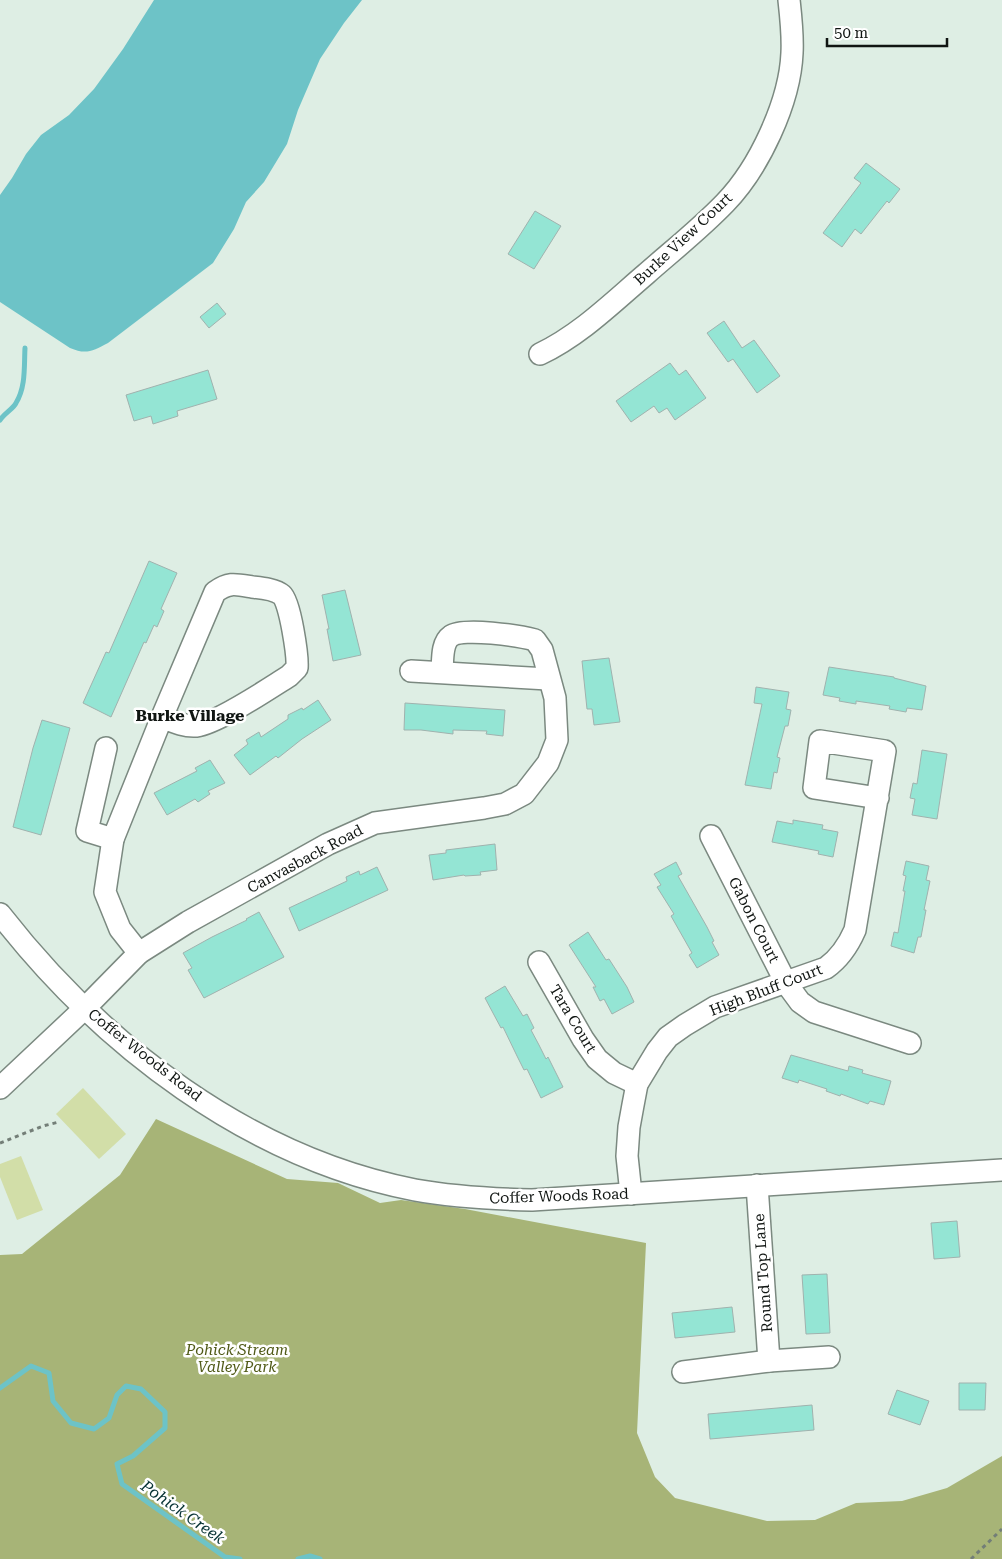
<svg xmlns="http://www.w3.org/2000/svg" width="1002" height="1559" font-family="'Roboto Serif',serif">
	<style>
		.green { fill: #d2dea8 }
		.forest { fill: #a7b477 }
		.water { fill: #6dc3c7 }
		.lines { fill: none; stroke-linecap: round; stroke-linejoin: round }
		.stream { stroke: #6dc3c7; stroke-width: 5 }
		.building { fill: #94e5d4; stroke: #a0b2ae }
		.minor-casing { stroke: #7b8980; stroke-width: 24 }
		.path { stroke: #737e77; stroke-width: 3; stroke-dasharray: 4 4; stroke-linecap: butt }
		.minor { stroke: #fff; stroke-width: 21 }
		.labels { text-anchor: middle; dominant-baseline: central; stroke-width: 5; stroke-linejoin: round; paint-order: stroke }
		.street-label { font-size: 15px; fill: #101512; stroke: #fff }
		.park-label { font-size: 15px; font-style: italic; fill: #505a17; stroke: #fff }
		.neighbourhood-label { font-size: 16px; font-weight: bold; fill: #101512; stroke: #fff }
		.water-label { font-size: 16px; font-style: italic; fill: #063234; stroke: #fff }
	</style>
	<rect width="100%" height="100%" fill="#deeee4"/>
	<g class="green">
		<path d="M83,1088l43,46 -27,25 -43,-45z"/>
		<path d="M21,1156l22,54 -26,10 -17,-43v-13z"/>
	</g>
	<path class="forest" d="M156,1119l131,60 51,4 42,20 21,-3 64,9 181,34 -9,190 18,44 20,21 92,23 48,-1 41,-17 46,-2 45,-13 55,-32v103h-1002v-304l22,-1 98,-79z"/>
	<path class="water" d="M154,0h208l-18,23 -24,36 -22,51 -11,34 -23,38 -18,20 -12,27 -21,34 -105,80c-15,8 -22,12 -38,5l-70,-46v-107l12,-17 14,-24 15,-19 28,-20 25,-26 29,-40z"/>
	<g class="lines">
		<g class="stream">
			<path d="M0,420c5,-7 14,-12 16,-17 10,-16 8,-37 9,-55"/>
			<path d="M0,1388l31,-22 18,7 4,28 18,22 23,6 15,-11 8,-23 9,-9 15,3 24,23v16l-32,28 -16,8 5,20 103,73 15,2"/>
			<path d="M298,1559l12,-3 10,3"/>
		</g>
	</g>
	<g class="building">
		<path d="M866,163l34,26 -11,14 -2,-2 -26,33 -6,-5 -13,18 -19,-14 38,-50 -7,-5z"/>
		<path d="M535,211l26,15 -27,43 -26,-15z"/>
		<path d="M217,303l9,11 -17,14 -9,-11z"/>
		<path d="M724,321l18,27 12,-8 26,36 -23,17 -24,-34 -5,3 -21,-29z"/>
		<path d="M670,363l9,12 7,-5 20,28 -31,22 -8,-12 -8,5 -5,-7 -23,16 -15,-21z"/>
		<path d="M208,370l9,29 -40,12 1,5 -25,8 -2,-8 -17,5 -8,-26z"/>
		<path d="M149,561l28,12 -16,36 3,2 -7,16 -3,-2 -8,18 -2,-1 -33,75 -28,-14 23,-51 3,1z"/>
		<path d="M345,590l16,65 -28,6 -6,-32h2l-7,-34z"/>
		<path d="M609,658l11,64 -26,3 -2,-16h-5l-5,-48z"/>
		<path d="M829,667l65,10v1l32,8 -4,24 -15,-2 -1,4 -17,-3 1,-3 -34,-5v3l-17,-3 1,-3 -17,-3z"/>
		<path d="M756,687l33,5 -3,17 5,1 -3,16h-3l-8,31 3,1 -3,15 -3,-1 -3,17 -26,-4 17,-81 -8,-1z"/>
		<path d="M318,700l13,20 -29,19 -24,19 -2,-2 -26,19 -16,-20 14,-11 -2,-4 13,-8 2,5 27,-18v-4l14,-7 1,2z"/>
		<path d="M405,703l100,7 -2,26 -17,-2 1,-3 -34,-1v4l-32,-4h-17z"/>
		<path d="M42,720l28,8 -29,107 -28,-8 20,-79z"/>
		<path d="M922,750l25,4 -10,65 -25,-4 3,-16 -5,-1 3,-15 4,1z"/>
		<path d="M210,760l15,23 -17,8 2,3 -12,8 -3,-3 -28,16 -13,-22 43,-22 -2,-3z"/>
		<path d="M793,820l30,5 -1,4 16,3 -5,25 -15,-3 1,-3 -47,-9 5,-21 16,3z"/>
		<path d="M495,844l2,26 -17,2 1,3 -16,1 -1,-1 -31,5 -4,-25 17,-2v-3z"/>
		<path d="M906,861l23,5 -3,14 4,1 -6,29h2l-5,27h-3l-4,16 -23,-7 3,-14 4,1 7,-42h-2l3,-15 -3,-1z"/>
		<path d="M676,862l6,12 -4,2 29,51 7,14 -2,1 7,13 -22,13 -8,-13 3,-2 -21,-37 3,-2 -17,-27 4,-2 -7,-11z"/>
		<path d="M377,867l11,23 -89,41 -10,-23 58,-27 -1,-4 13,-6 1,4z"/>
		<path d="M259,912l25,45 -80,41 -16,-28 4,-2 -9,-15 29,-16 35,-17 -1,-1z"/>
		<path d="M588,932l18,28 3,-1 18,28 7,15 -22,12 -8,-15 -4,2 -7,-14h3l-27,-42z"/>
		<path d="M505,986l18,30 4,-2 7,14 -3,2 8,15 7,14 2,-2 15,30 -22,11 -14,-29 -3,1 -7,-14 -14,-29 -2,1 -16,-30z"/>
		<path d="M791,1055l57,16 1,-5 14,4 -1,3 29,8 -7,24 -14,-4 -2,3 -27,-10 -1,2 -14,-5 1,-2 -28,-9 -1,3 -16,-5z"/>
		<path d="M957,1221l3,36 -26,2 -3,-36z"/>
		<path d="M827,1274l3,59 -24,1 -4,-59z"/>
		<path d="M732,1307l3,25 -60,6 -3,-25z"/>
		<path d="M959,1383h27l-1,27h-26z"/>
		<path d="M897,1390l32,11 -9,24 -32,-11z"/>
		<path d="M812,1405l2,25 -104,9 -2,-25z"/>
	</g>
	<g class="lines">
		<g class="minor-casing">
			<g id="minor">
				<path d="M540,354c40,-19 72,-51 106,-80 26,-23 54,-45 79,-71 34,-35 65,-101 67,-150 1,-18 -1,-35 -3,-53"/>
				<path d="M411,671l137,8"/>
				<path d="M106,748l-19,83 26,8"/>
				<path d="M711,836l75,147 14,19 14,10 96,31"/>
				<path d="M0,914c102,131 249,244 415,276 39,7 78,9 117,10l470,-30"/>
				<path d="M139,953l-19,-24 -15,-37 8,-53 49,-122 53,-125c14,-10 20,-8 37,-5 9,1 23,2 30,8 8,7 16,61 15,73l-8,8c-21,13 -71,47 -93,50 -12,1 -24,-5 -34,-9"/>
				<path d="M539,962l44,77 14,20 17,14 23,11"/>
				<path d="M0,1088l85,-80 54,-55 49,-31 140,-78 47,-21 109,-15 21,-4 19,-10 24,-31 9,-23 -2,-42 -13,-48 -7,-10c-15,-4 -72,-13 -84,-4 -10,7 -8,25 -9,36"/>
				<path d="M757,1185l12,176"/>
				<path d="M631,1194l-4,-38 2,-29 4,-22 4,-21 20,-33 11,-14 17,-12 30,-18 111,-39c14,-10 22,-22 29,-38l30,-179 -65,-10 -6,47 64,10"/>
				<path d="M683,1372l86,-11 60,-4"/>
			</g>
		</g>
		<g class="path">
			<path d="M0,1143l43,-17 16,-4"/>
			<path d="M971,1559l31,-30"/>
		</g>
		<use href="#minor" class="minor"/>
	</g>
	<g class="labels">
		<g class="street-label">
			<text transform="translate(683 239) rotate(-43)">Burke View Court</text>
			<text transform="translate(305 859) rotate(-28)">Canvasback Road</text>
			<text transform="translate(754 920) rotate(63)">Gabon Court</text>
			<text transform="translate(766 990) rotate(-21)">High Bluff Court</text>
			<text transform="translate(573 1019) rotate(59)">Tara Court</text>
			<text transform="translate(145 1055) rotate(38)">Coffer Woods Road</text>
			<text transform="translate(559 1196) rotate(-2)">Coffer Woods Road</text>
			<text transform="translate(763 1273) rotate(-94)">Round Top Lane</text>
		</g>
		<g class="park-label">
			<text x="237" y="1350">Pohick Stream<tspan x="237" dy="17">Valley Park</tspan></text>
		</g>
		<g class="neighbourhood-label">
			<text x="190" y="715">Burke Village</text>
		</g>
		<g class="water-label">
			<text transform="translate(183 1512) rotate(35)">Pohick Creek</text>
		</g>
	</g>
	<path d="M827 38v8h120v-8" fill="none" stroke="#101512" stroke-width="2.5"/>
	<text x="834" y="38" font-size="15" fill="#101512" stroke="#ffffff" stroke-width="4" paint-order="stroke">50 m</text>
</svg>
